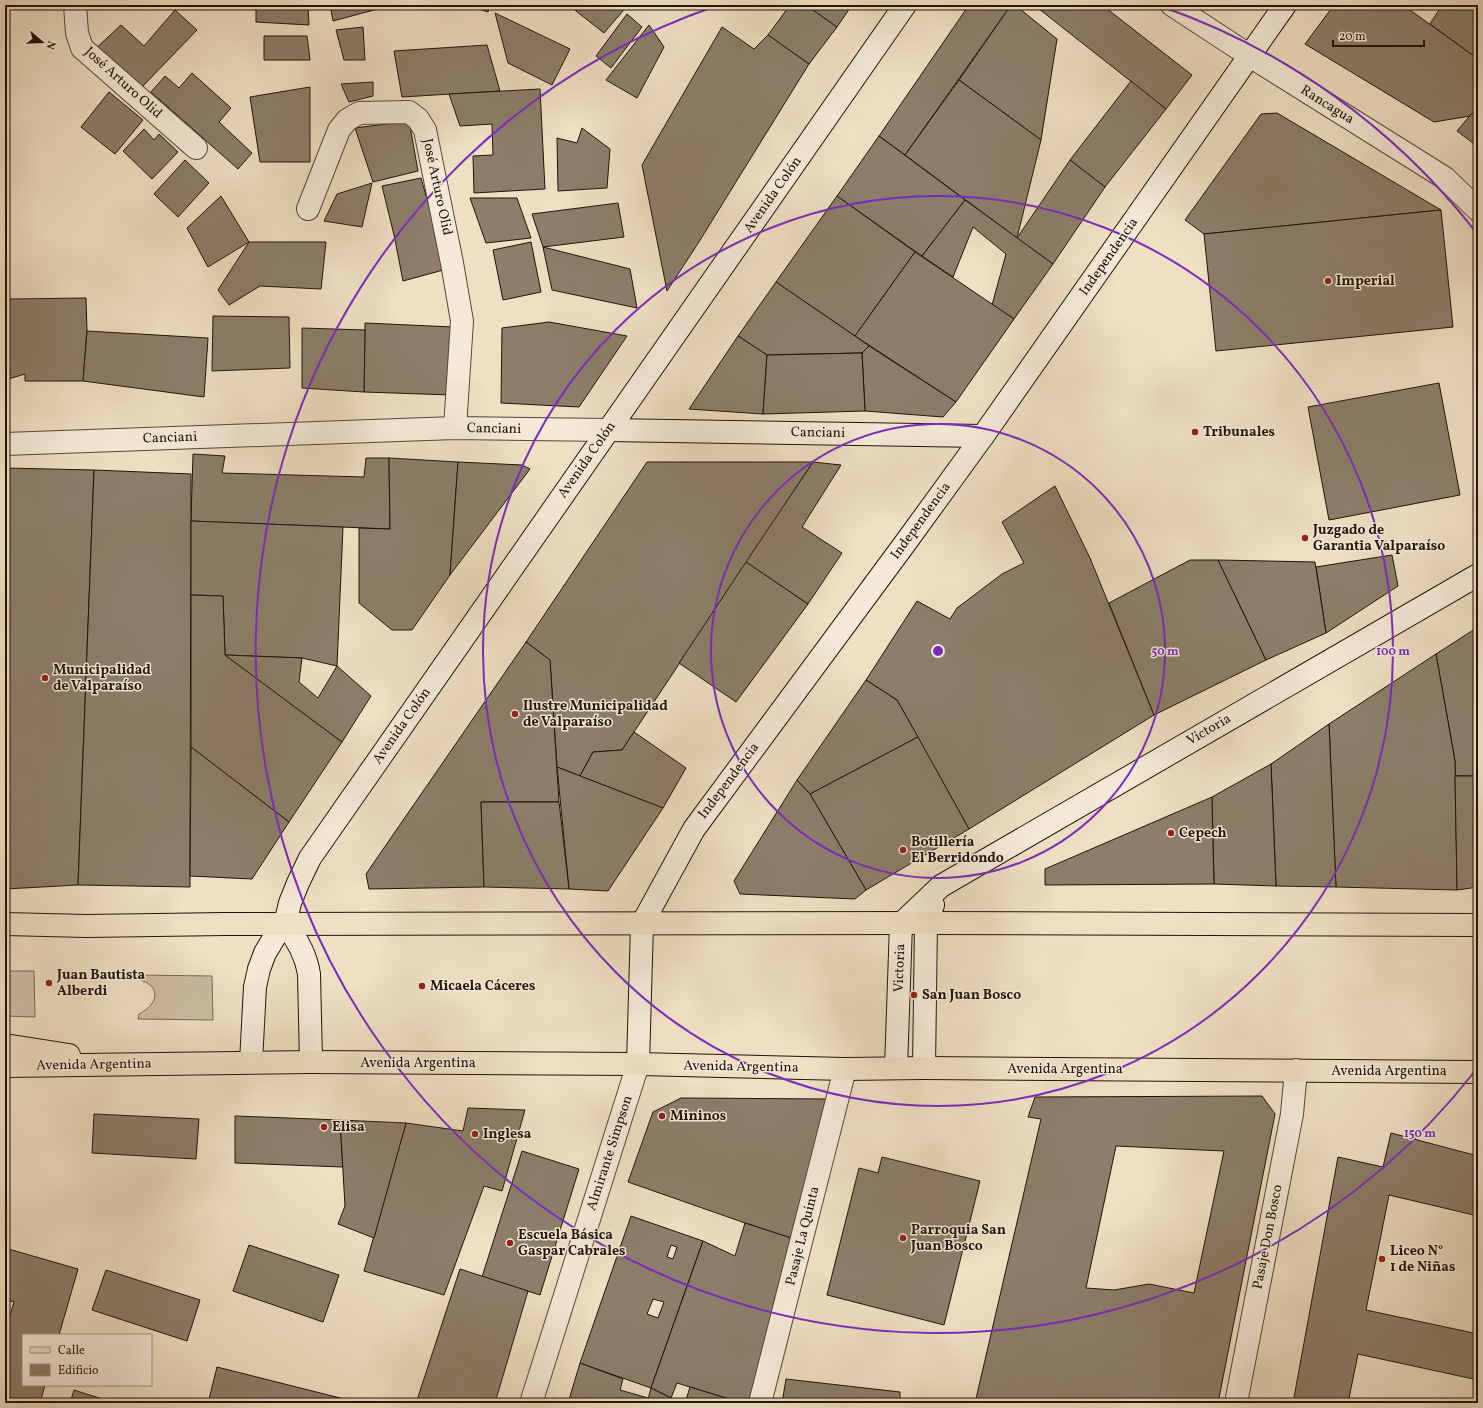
<svg xmlns="http://www.w3.org/2000/svg" width="1483" height="1408" font-family="Vollkorn,serif">
	<style>
		.grass { fill: #ccbca3; stroke: #766856 }
		.building { fill: #8c7e6a; stroke: #201409; fill-rule: evenodd }
		.lines { fill: none; stroke-linecap: round; stroke-linejoin: round }
		.street-casing { stroke: #544738; stroke-width: 24 }
		.secondary-casing { stroke: #201409; stroke-width: 24 }
		.primary-casing { stroke: #201409; stroke-width: 24 }
		.street { stroke: #f5ead8; stroke-width: 22 }
		.secondary { stroke: #f5ead8; stroke-width: 22 }
		.primary { stroke: #efdfc3; stroke-width: 22 }
		.ring { fill: none; stroke: #7b2cbf; stroke-width: 2 }
		.poi-dot { fill: #8f2418; stroke: #f5ead8; stroke-width: 1.5 }
		.labels { text-anchor: middle; dominant-baseline: central; stroke-width: 3; stroke-linejoin: round; paint-order: stroke }
		.street-label { font-size: 14px; fill: #201409; stroke: #f5ead8 }
		.poi-label { font-size: 14px; font-weight: bold; fill: #201409; stroke: #f5ead8; text-anchor: start }
		.centre { fill: #7b2cbf; stroke: #f5ead8; stroke-width: 2 }
		.ring-label { font-size: 12px; text-anchor: middle; font-weight: bold; fill: #7b2cbf; stroke: #f5ead8; stroke-width: 3; stroke-linejoin: round; paint-order: stroke }
	</style>
	<rect width="100%" height="100%" fill="#efdfc3"/>
	<filter id="stains"><feTurbulence type="fractalNoise" baseFrequency=".005" numOctaves="4"/><feColorMatrix values="0 0 0 0 .2 0 0 0 0 .09 0 0 0 0 .02 0 0 0 .5 -.17"/></filter>
	<radialGradient id="worn" r=".72"><stop offset=".6" stop-color="#630" stop-opacity="0"/><stop offset="1" stop-color="#630" stop-opacity=".3"/></radialGradient>
	<g class="grass">
		<path d="M5,971h29l1,46 -30,-1z"/>
		<path d="M137,975l75,1 1,44 -75,-1 1,-5c20,-10 23,-29 -2,-35z"/>
	</g>
	<g class="building">
		<path d="M256,5h52l1,20 -53,-3z"/>
		<path d="M330,5h59v1l-56,15z"/>
		<path d="M467,5h23l-2,7z"/>
		<path d="M569,5h12l-5,6z"/>
		<path d="M581,5h47l-24,28 -28,-22z"/>
		<path d="M790,5h16l31,22 -28,37 -41,-29z"/>
		<path d="M806,5h46l-15,22z"/>
		<path d="M969,5h42l-106,150 -26,-19z"/>
		<path d="M1011,5h4l42,34 -16,101 -82,-60z"/>
		<path d="M1034,5h68l90,70 -26,34z"/>
		<path d="M1334,5h69l75,54v47l-8,10 -36,6 -129,-78z"/>
		<path d="M1442,5h36v54l-48,-35z"/>
		<path d="M175,10l22,20 -56,58 -47,-38 27,-25 23,21z"/>
		<path d="M495,13l75,36 -18,36 -44,-22z"/>
		<path d="M627,14l15,13 -31,41 -15,-12z"/>
		<path d="M649,25l15,22 -27,51 -31,-18z"/>
		<path d="M363,27l2,33h-21l-8,-30z"/>
		<path d="M722,27l32,22 14,-14 41,29 -112,181 -30,46 -25,-126z"/>
		<path d="M264,36h43l3,24h-46z"/>
		<path d="M487,45l13,46 -98,6 -8,-46z"/>
		<path d="M192,73l39,35 -12,14 33,31 -14,16 -87,-77 14,-16 14,12z"/>
		<path d="M959,80l82,60 -24,98 -112,-83z"/>
		<path d="M1131,81l35,28 -61,78 -35,-27z"/>
		<path d="M373,82v14l-24,6 -8,-18z"/>
		<path d="M310,87v75h-50l-10,-65z"/>
		<path d="M540,89l5,100 -71,4 -1,-37 20,-1 -1,-31 -32,2 -11,-32z"/>
		<path d="M109,92l34,28 -28,34 -34,-27z"/>
		<path d="M1478,106v41l-21,-16z"/>
		<path d="M1277,113l164,97 -237,24 -19,-14 76,-106z"/>
		<path d="M409,121l9,50 -45,11 -18,-54z"/>
		<path d="M582,128l28,21 -3,39 -49,3 -1,-53 20,5z"/>
		<path d="M144,129l10,11 5,-6 19,18 -26,27 -29,-28z"/>
		<path d="M879,136l86,64 -43,56 -85,-60z"/>
		<path d="M185,160l24,23 -31,34 -24,-23z"/>
		<path d="M1070,160l35,27 -52,77 -36,-26z"/>
		<path d="M421,178l26,91 -44,12 -9,-46 -12,-49z"/>
		<path d="M372,183l-10,44 -38,-6 13,-27z"/>
		<path d="M221,196l28,46 -41,25 -21,-39z"/>
		<path d="M837,196l78,56 -60,84 -79,-54z"/>
		<path d="M470,198h47l14,40 -45,5z"/>
		<path d="M965,200l88,64 -39,55 -22,-14 14,-51 -33,-27 -20,50 -31,-21z"/>
		<path d="M618,203l6,34 -81,10 -11,-33z"/>
		<path d="M1441,210l12,117 -237,24 -12,-117z"/>
		<path d="M249,242h77l-5,47 -61,-3 -31,19 -11,-15z"/>
		<path d="M531,242l10,50 -38,8 -10,-50z"/>
		<path d="M543,247l87,22 7,39 -85,-18z"/>
		<path d="M915,252l99,67 -58,83 -101,-66z"/>
		<path d="M5,279l5,20 76,-1 1,33 -4,50h-58v-7l-20,6z"/>
		<path d="M776,282l79,54 14,10 -7,7 -95,2 -29,-19z"/>
		<path d="M213,316l76,1 1,51 -78,3z"/>
		<path d="M549,322l78,14 -48,71 -78,-4 1,-75z"/>
		<path d="M365,323l88,4 -2,68 -87,-3z"/>
		<path d="M302,328l63,2 -1,62 -62,-4z"/>
		<path d="M87,331l121,7 -4,59 -121,-16z"/>
		<path d="M738,336l29,19 -4,59 -74,-5z"/>
		<path d="M869,346l87,56 -13,15 -78,-6 -3,-58z"/>
		<path d="M862,353l3,58 -102,3 4,-59z"/>
		<path d="M1439,383l21,112 -131,25 -21,-113z"/>
		<path d="M193,454l32,2 -3,17 142,4 2,-19h23l1,71 -199,-8z"/>
		<path d="M389,458l69,4 -8,113 -38,55h-20l-33,-27v-75l31,1z"/>
		<path d="M458,462l64,3 8,4 -80,106z"/>
		<path d="M647,462h166l-191,288 -29,2 -13,24 -23,-9 -7,-107 -24,-18z"/>
		<path d="M813,462l28,3 -39,62 40,26 -34,51 -62,-42z"/>
		<path d="M5,468l89,2 -16,415 -73,4z"/>
		<path d="M94,470l97,4 -1,413 -112,-2z"/>
		<path d="M1055,486l35,72 64,157 -185,114 -72,-129 -31,-20 51,-79 33,18 7,-11 45,-34 22,-11 -22,-41z"/>
		<path d="M191,521l152,6 -6,139 -35,-8 -77,-3 -2,-59 -32,-1z"/>
		<path d="M1392,555l6,31 -72,47 -10,-66z"/>
		<path d="M1190,560h28l48,100 -112,55 -45,-112z"/>
		<path d="M1218,560l97,2 11,71 -60,27z"/>
		<path d="M746,562l62,42 -72,98 -57,-39z"/>
		<path d="M191,595l32,1 2,59 117,87 -53,80 -98,-75z"/>
		<path d="M1478,627v149h-23v-15l-19,-107z"/>
		<path d="M526,642l24,18 9,142h-78l3,85 -115,2 -3,-15z"/>
		<path d="M1436,654l19,107 2,129 -121,-3 -7,-163z"/>
		<path d="M225,655l77,3 -3,24 19,16 19,-32 34,30 -29,46z"/>
		<path d="M866,680l31,20 21,37 -108,57 -13,-14z"/>
		<path d="M1329,724l7,163 -60,-1 -5,-122z"/>
		<path d="M634,732l52,36 -23,40 -83,-32 13,-24 29,-2z"/>
		<path d="M918,737l51,92 -103,61 -56,-96z"/>
		<path d="M191,747l98,75 -37,57 -62,-3z"/>
		<path d="M1271,764l5,122 -62,-2 -2,-87z"/>
		<path d="M557,767l106,41 -55,83 -39,-2z"/>
		<path d="M1455,776h23v111l-21,3z"/>
		<path d="M797,780l13,14 56,96 -11,9 -115,-5 -6,-13z"/>
		<path d="M1212,797l2,87 -169,1v-16z"/>
		<path d="M481,802h78l10,87 -85,-2z"/>
		<path d="M1262,1096l13,18 -57,289h-243l66,-284 -13,-2 7,-20zM1116,1146l108,5 -30,142 -45,-9 -35,6 -28,-2z"/>
		<path d="M681,1098l148,1 -35,140 -49,-16 -117,-41 25,-70z"/>
		<path d="M468,1108l57,2 -23,81 -18,-5 -40,109 -80,-24 42,-148 57,8z"/>
		<path d="M94,1114l105,5 -3,40 -104,-6z"/>
		<path d="M235,1116l105,4 3,47 -108,-4z"/>
		<path d="M340,1120l66,3 -32,115 -36,-14 7,-18z"/>
		<path d="M1391,1133l87,23v60l-89,-21 -23,115 112,24v46l-120,-26 -10,49h-55l45,-246 45,10z"/>
		<path d="M522,1151l57,18 -39,126 -58,-18z"/>
		<path d="M882,1157l98,24 -36,144 -117,-30 32,-127 19,5z"/>
		<path d="M631,1216l72,25 -52,147 -71,-25zM671,1245l6,2 -4,12 -6,-2zM653,1299l11,3 -6,16 -11,-4z"/>
		<path d="M745,1223l49,16 -19,61 -23,103h-10l-65,-20 -6,15 -20,-10 52,-147 32,15z"/>
		<path d="M249,1245l90,30 -16,47 -90,-31z"/>
		<path d="M5,1248l73,21 -19,66h-36v50h22l-5,18h-35v-72l9,-29 -9,-3z"/>
		<path d="M460,1269l68,22 -33,112h-69l-9,-3z"/>
		<path d="M106,1270l94,30 -13,41 -95,-31z"/>
		<path d="M580,1363l43,16 -3,11 28,8 -1,5h-79z"/>
		<path d="M217,1367l143,36h-152z"/>
		<path d="M786,1379l114,13v11h-118z"/>
		<path d="M690,1387l52,16h-57z"/>
		<path d="M651,1388l20,10 -1,5h-23z"/>
		<path d="M74,1390l41,13h-45z"/>
		<path d="M405,1399l12,1 9,3h-22z"/>
		<path d="M1268,1400l18,3h-19z"/>
	</g>
	<g class="lines">
		<g class="street-casing">
			<g id="street">
				<path d="M75,5l2,28 5,15 114,100"/>
				<path d="M1172,5l78,51 195,122 33,32"/>
				<path d="M308,209l31,-79 8,-10 12,-7 50,-1 9,7 7,11 27,133 10,58 -7,107"/>
				<path d="M5,444l450,-16 153,2"/>
				<path d="M531,1403l107,-339"/>
				<path d="M760,1403l85,-334"/>
				<path d="M1236,1403l56,-289 4,-44"/>
			</g>
		</g>
		<g class="secondary-casing">
			<g id="secondary">
				<path d="M608,430l375,6"/>
				<path d="M285,924c13,16 21,31 24,50l2,88"/>
				<path d="M251,1062l4,-75 4,-18 6,-16 9,-15 11,-14 5,-21 8,-20 12,-25 595,-853"/>
				<path d="M638,1064l4,-140 52,-95 212,-287 77,-106 302,-431"/>
				<path d="M896,1068l5,-144 40,-38 537,-311"/>
				<path d="M924,1068l2,-145 7,-18"/>
			</g>
		</g>
		<g class="primary-casing">
			<g id="primary">
				<path d="M5,924l81,2 139,-2 701,-1 552,2"/>
				<path d="M5,1045l64,10"/>
				<path d="M5,1066l306,-4 327,2 207,5 79,-1 554,4"/>
			</g>
		</g>
		<use href="#street" class="street"/>
		<use href="#secondary" class="secondary"/>
		<use href="#primary" class="primary"/>
	</g>
	<g class="ring">
		<circle cx="938" cy="651" r="227"/>
		<circle cx="938" cy="651" r="455"/>
		<path d="M1475 1071A682 682 0 1 1 716 6M1160 6A682 682 0 0 1 1475 231"/>
	</g>
	<g class="poi-dot">
		<circle cx="1328" cy="281" r="4"/>
		<circle cx="1195" cy="432" r="4"/>
		<circle cx="1305" cy="538" r="4"/>
		<circle cx="45" cy="678" r="4"/>
		<circle cx="515" cy="714" r="4"/>
		<circle cx="1171" cy="833" r="4"/>
		<circle cx="903" cy="850" r="4"/>
		<circle cx="49" cy="983" r="4"/>
		<circle cx="422" cy="986" r="4"/>
		<circle cx="914" cy="995" r="4"/>
		<circle cx="662" cy="1116" r="4"/>
		<circle cx="324" cy="1127" r="4"/>
		<circle cx="475" cy="1134" r="4"/>
		<circle cx="903" cy="1238" r="4"/>
		<circle cx="510" cy="1243" r="4"/>
		<circle cx="1382" cy="1259" r="4"/>
	</g>
	<g class="labels">
		<g class="street-label">
			<text transform="translate(123 83) rotate(42)">José Arturo Olid</text>
			<text transform="translate(1327 105) rotate(32)">Rancagua</text>
			<text transform="translate(437 187) rotate(78)">José Arturo Olid</text>
			<text transform="translate(773 195) rotate(-55)">Avenida Colón</text>
			<text transform="translate(1109 257) rotate(-55)">Independencia</text>
			<text transform="translate(494 429) rotate(1)">Canciani</text>
			<text transform="translate(818 433) rotate(1)">Canciani</text>
			<text transform="translate(170 438) rotate(-2)">Canciani</text>
			<text transform="translate(587 460) rotate(-55)">Avenida Colón</text>
			<text transform="translate(921 521) rotate(-54)">Independencia</text>
			<text transform="translate(402 726) rotate(-55)">Avenida Colón</text>
			<text transform="translate(1209 730) rotate(-30)">Victoria</text>
			<text transform="translate(729 781) rotate(-53)">Independencia</text>
			<text transform="translate(900 968) rotate(-88)">Victoria</text>
			<text x="418" y="1063">Avenida Argentina</text>
			<text transform="translate(94 1065) rotate(-1)">Avenida Argentina</text>
			<text transform="translate(741 1067) rotate(1)">Avenida Argentina</text>
			<text x="1065" y="1069">Avenida Argentina</text>
			<text x="1389" y="1071">Avenida Argentina</text>
			<text transform="translate(610 1153) rotate(-72)">Almirante Simpson</text>
			<text transform="translate(803 1236) rotate(-76)">Pasaje La Quinta</text>
			<text transform="translate(1268 1237) rotate(-79)">Pasaje Don Bosco</text>
		</g>
		<g class="poi-label">
			<text x="1336" y="281">Imperial</text>
			<text x="1203" y="432">Tribunales</text>
			<text x="1313" y="530">Juzgado de<tspan x="1313" dy="16">Garantia Valparaíso</tspan></text>
			<text x="53" y="670">Municipalidad<tspan x="53" dy="16">de Valparaíso</tspan></text>
			<text x="523" y="706">Ilustre Municipalidad<tspan x="523" dy="16">de Valparaíso</tspan></text>
			<text x="1179" y="833">Cepech</text>
			<text x="911" y="842">Botillería<tspan x="911" dy="16">El Berridondo</tspan></text>
			<text x="57" y="975">Juan Bautista<tspan x="57" dy="16">Alberdi</tspan></text>
			<text x="430" y="986">Micaela Cáceres</text>
			<text x="922" y="995">San Juan Bosco</text>
			<text x="670" y="1116">Mininos</text>
			<text x="332" y="1127">Elisa</text>
			<text x="483" y="1134">Inglesa</text>
			<text x="911" y="1230">Parroquia San<tspan x="911" dy="16">Juan Bosco</tspan></text>
			<text x="518" y="1235">Escuela Básica<tspan x="518" dy="16">Gaspar Cabrales</tspan></text>
			<text x="1390" y="1251">Liceo N°<tspan x="1390" dy="16">1 de Niñas</tspan></text>
		</g>
	</g>
	<circle cx="938" cy="651" r="6" class="centre"/>
	<g class="ring-label">
		<text x="1165" y="655">50 m</text>
		<text x="1393" y="655">100 m</text>
		<text x="1420" y="1137">150 m</text>
	</g>
	<rect width="1483" height="1408" fill="none" stroke="#efdfc3" stroke-width="20"/>
	<rect x="6" y="6" width="1471" height="1396" fill="none" stroke="#201409" stroke-width="2"/>
	<rect x="10" y="10" width="1463" height="1388" fill="none" stroke="#201409"/>
	<rect x="22" y="1334" width="130" height="52" fill="#f5ead8" stroke="#a09485"/>
	<rect x="30" y="1347" width="20" height="6" fill="#efdfc3" stroke="#a09485"/>
	<text x="58" y="1354" font-size="12" fill="#201409">Calle</text>
	<rect x="30" y="1364" width="20" height="12" fill="#8c7e6a" stroke="#a09485"/>
	<text x="58" y="1374" font-size="12" fill="#201409">Edificio</text>
	<g transform="translate(42 42) rotate(109)" stroke="#f5ead8" stroke-width="3" paint-order="stroke">
	<path d="M0-3L7 15L0 10L-7 15Z" fill="#201409"/>
	<text y="-6" font-size="11" font-weight="bold" text-anchor="middle" fill="#201409">N</text>
	</g>
	<path d="M1333 40v6h91v-6" fill="none" stroke="#201409" stroke-width="2"/>
	<text x="1339" y="40" font-size="12" fill="#201409" stroke="#f5ead8" stroke-width="3" paint-order="stroke">20 m</text>
	<rect width="100%" height="100%" filter="url(#stains)"/>
	<rect width="100%" height="100%" fill="url(#worn)"/>
</svg>
